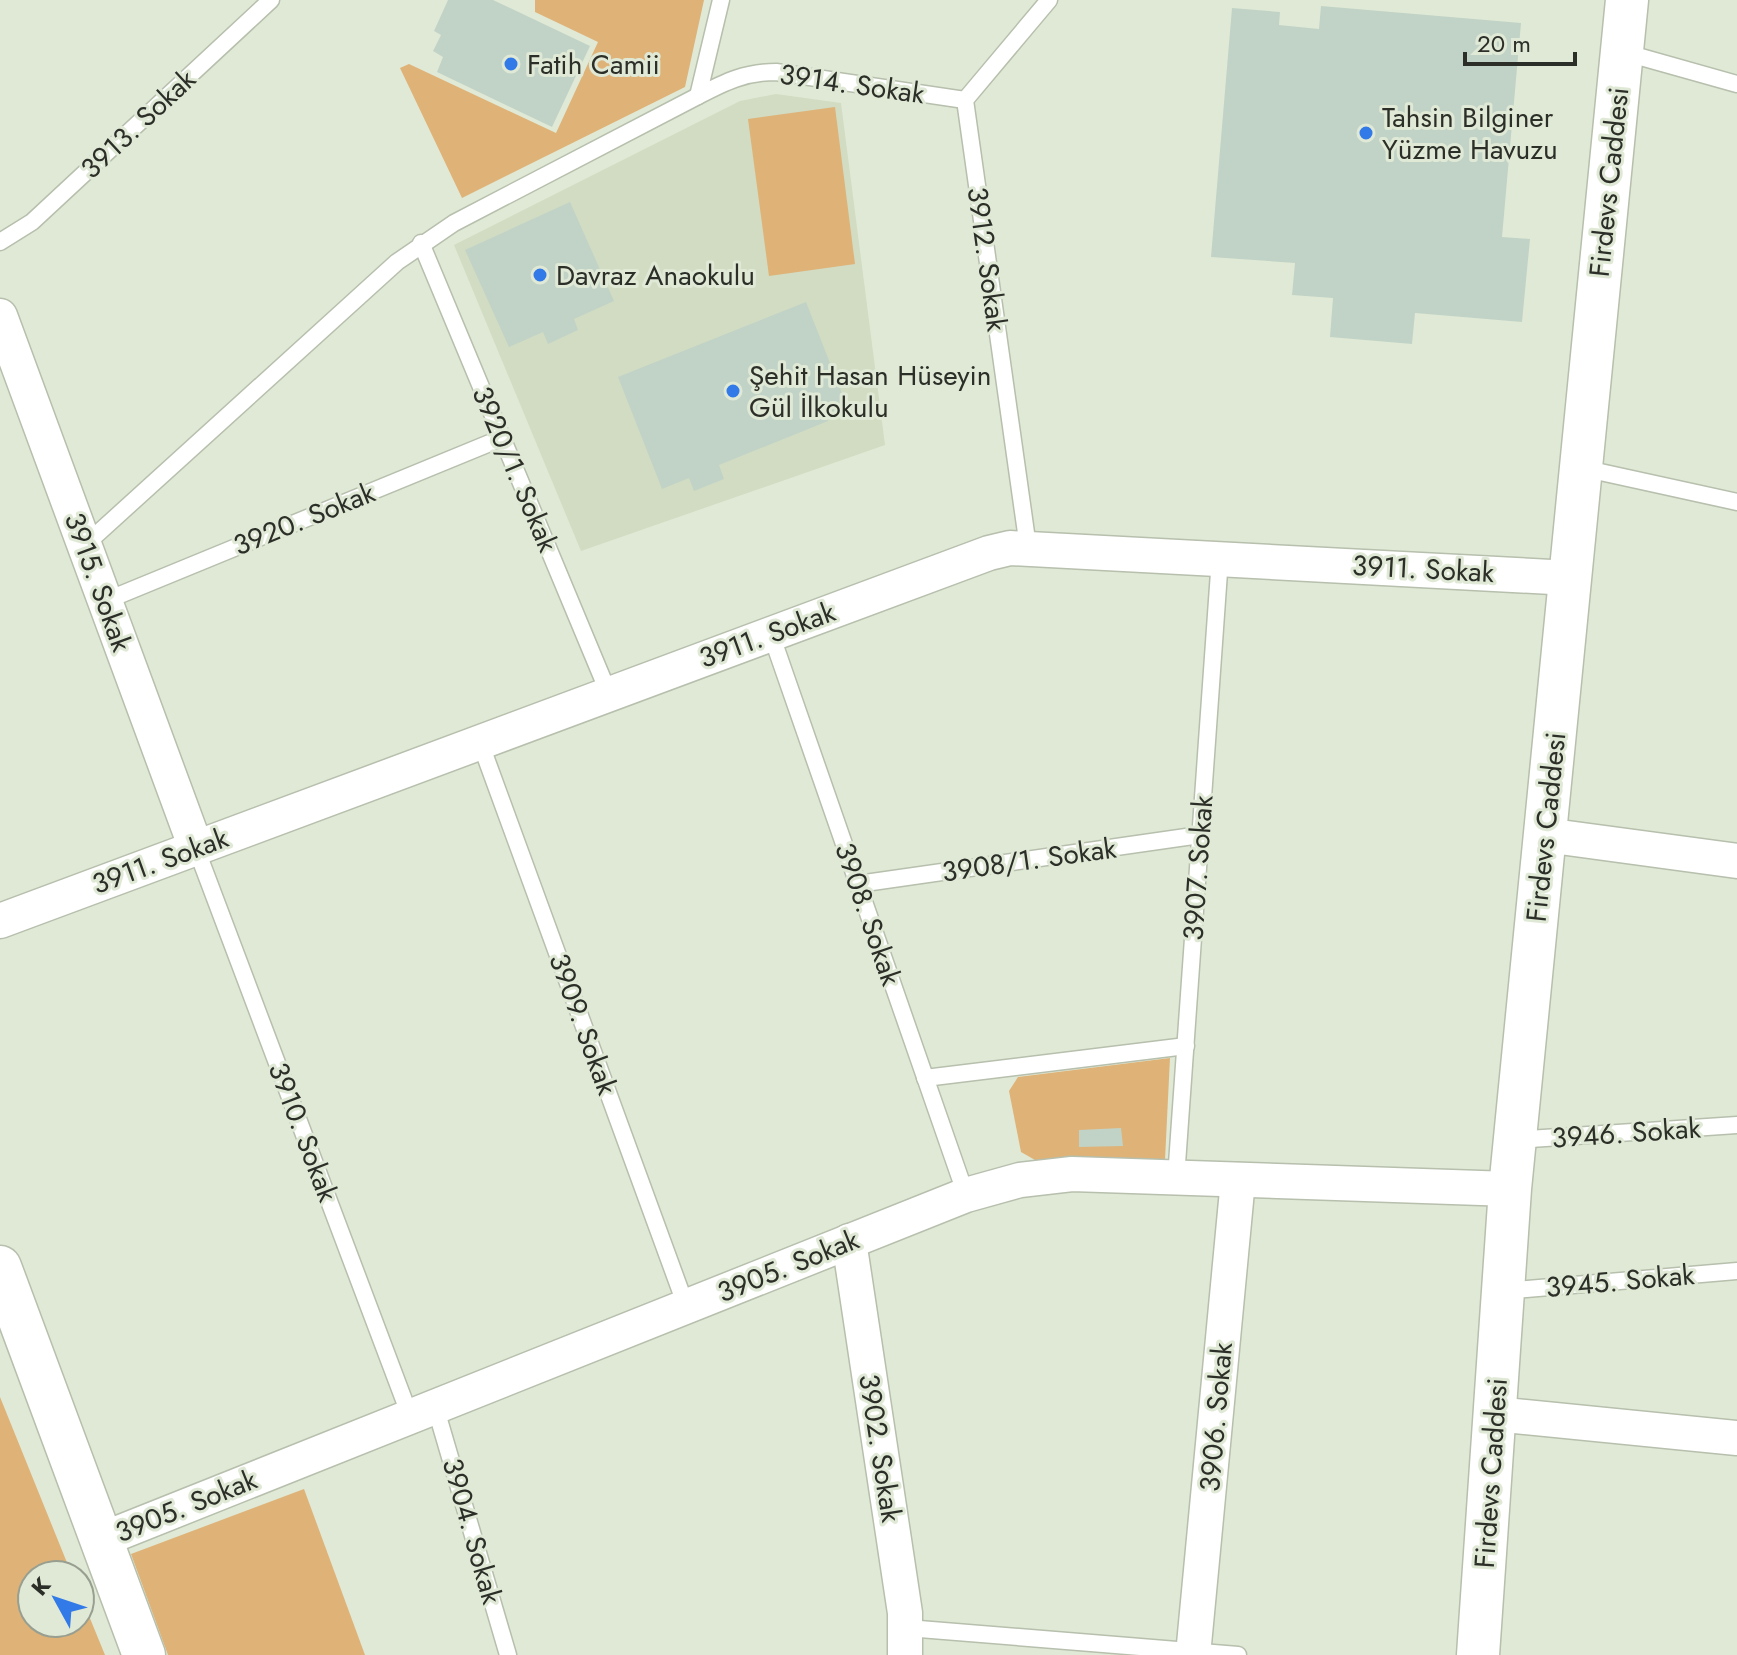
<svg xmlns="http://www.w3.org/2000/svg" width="1737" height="1655" font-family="Jost,sans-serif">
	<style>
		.built { fill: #d1dcc3 }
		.green { fill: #dfb277 }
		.building { fill: #c1d3c6 }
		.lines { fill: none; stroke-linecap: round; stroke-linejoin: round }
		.service-casing { stroke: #b7bfad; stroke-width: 19 }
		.minor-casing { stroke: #b7bfad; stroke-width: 37 }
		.tertiary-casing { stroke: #b7bfad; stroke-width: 45 }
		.service { stroke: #fff; stroke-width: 16 }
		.minor { stroke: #fff; stroke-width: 34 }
		.tertiary { stroke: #fff; stroke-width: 42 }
		.poi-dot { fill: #327ae7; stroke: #e0e9d6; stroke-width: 3 }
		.labels { text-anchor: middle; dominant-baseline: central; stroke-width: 6; stroke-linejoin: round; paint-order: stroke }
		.poi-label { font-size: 28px; fill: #2c2f28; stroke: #e0e9d6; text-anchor: start }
		.street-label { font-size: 28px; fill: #2c2f28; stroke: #e0e9d6 }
	</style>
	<rect width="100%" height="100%" fill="#e0e9d6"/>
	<path class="built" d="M776,94l65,9 44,342 -304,106 -127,-306 286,-144z"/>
	<g class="green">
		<path d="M535,0h169l-19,87 -223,111 -62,-130 9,-4 147,69 42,-91 -63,-30z"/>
		<path d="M835,107l20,157 -86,12 -21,-157z"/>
		<path d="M1170,1058l-5,102h-130l-14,-8 -12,-61 9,-14z"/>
		<path d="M0,1397l72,178h-40v48h48v-29l25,61h-105z"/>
		<path d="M304,1489l61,166h-197l-37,-101z"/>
	</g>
	<g class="building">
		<path d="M448,0h45l97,46 -38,81 -115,-55 6,-15 -10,-6 8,-16 -7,-4z"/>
		<path d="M1321,6l200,17 -19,214 28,2 -8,83 -107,-9 -3,31 -82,-7 3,-39 -41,-3 3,-32 -84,-6 21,-249 48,4 -1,13 40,4z"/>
		<path d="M570,202l44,99 -40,18 4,11 -30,14 -5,-12 -34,15 -44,-97z"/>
		<path d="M806,302l41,104 -21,8 2,7 -109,44 5,14 -30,12 -5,-13 -27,11 -44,-112z"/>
		<path d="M1121,1128l2,18 -44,1v-17z"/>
	</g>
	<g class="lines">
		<g class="service-casing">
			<g id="service">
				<path d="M721,0l-23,96c27,-14 47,-24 78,-24l189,28"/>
				<path d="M1623,52l114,32"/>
				<path d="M0,242l32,-20 239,-222"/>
				<path d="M421,243l188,451"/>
				<path d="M1582,468l155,34"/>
				<path d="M85,545l312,-283 57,-39 244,-127"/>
				<path d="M1028,547l-63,-447 84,-100"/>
				<path d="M105,601l397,-163"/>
				<path d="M771,634l195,561"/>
				<path d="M480,742l206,564"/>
				<path d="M196,848l214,568"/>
				<path d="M858,884l342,-49"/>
				<path d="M925,1078l261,-32"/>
				<path d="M1515,1140l222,-15"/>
				<path d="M1176,1178l44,-620"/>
				<path d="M1503,1291l234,-20"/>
				<path d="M435,1406l73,249"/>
				<path d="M907,1628l331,27"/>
			</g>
		</g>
		<g class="minor-casing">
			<g id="minor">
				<path d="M0,316l196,532"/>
				<path d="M1545,835l192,26"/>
				<path d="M0,921l989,-368 21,-5 560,30"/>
				<path d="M849,1241l56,372v42"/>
				<path d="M1495,1414l242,24"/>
				<path d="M101,1540l865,-345 54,-15 52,-6 438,15"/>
				<path d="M1193,1655l45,-475"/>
			</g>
		</g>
		<g class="tertiary-casing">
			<g id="tertiary">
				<path d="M0,1267l144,388"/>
				<path d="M1478,1655l32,-466 117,-1189"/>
			</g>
		</g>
		<use href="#service" class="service"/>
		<use href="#minor" class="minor"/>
		<use href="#tertiary" class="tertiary"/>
	</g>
	<g class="poi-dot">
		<circle cx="511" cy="64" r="8"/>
		<circle cx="1366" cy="133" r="8"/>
		<circle cx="540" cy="275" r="8"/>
		<circle cx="733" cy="391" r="8"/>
	</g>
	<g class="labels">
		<g class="poi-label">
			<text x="527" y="64">Fatih Camii</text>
			<text x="1382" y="117">Tahsin Bilginer<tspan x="1382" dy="32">Yüzme Havuzu</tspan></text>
			<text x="556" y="275">Davraz Anaokulu</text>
			<text x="749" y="375">Şehit Hasan Hüseyin<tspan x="749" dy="32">Gül İlkokulu</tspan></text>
		</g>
		<g class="street-label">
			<text transform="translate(852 84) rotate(8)">3914. Sokak</text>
			<text transform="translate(138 124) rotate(-43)">3913. Sokak</text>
			<text transform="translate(1609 182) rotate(-84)">Firdevs Caddesi</text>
			<text transform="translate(987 259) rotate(82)">3912. Sokak</text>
			<text transform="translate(515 469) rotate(67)">3920/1. Sokak</text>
			<text transform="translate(304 519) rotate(-22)">3920. Sokak</text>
			<text transform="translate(1423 569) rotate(3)">3911. Sokak</text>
			<text transform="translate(98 582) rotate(70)">3915. Sokak</text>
			<text transform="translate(767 635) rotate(-20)">3911. Sokak</text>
			<text transform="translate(1546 827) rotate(-84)">Firdevs Caddesi</text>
			<text transform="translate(1029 860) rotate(-8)">3908/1. Sokak</text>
			<text transform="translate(160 861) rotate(-20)">3911. Sokak</text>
			<text transform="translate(1198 868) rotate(-86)">3907. Sokak</text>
			<text transform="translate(868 914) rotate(71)">3908. Sokak</text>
			<text transform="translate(583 1024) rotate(70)">3909. Sokak</text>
			<text transform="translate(303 1132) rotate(69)">3910. Sokak</text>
			<text transform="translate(1626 1133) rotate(-4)">3946. Sokak</text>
			<text transform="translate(788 1266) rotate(-22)">3905. Sokak</text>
			<text transform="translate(1620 1281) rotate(-5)">3945. Sokak</text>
			<text transform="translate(1216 1417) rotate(-85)">3906. Sokak</text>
			<text transform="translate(880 1448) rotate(81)">3902. Sokak</text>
			<text transform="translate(1491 1473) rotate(-86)">Firdevs Caddesi</text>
			<text transform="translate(186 1506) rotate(-22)">3905. Sokak</text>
			<text transform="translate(472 1531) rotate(74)">3904. Sokak</text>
		</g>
	</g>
	<g transform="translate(56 1599) rotate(310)"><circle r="38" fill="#e0e9d6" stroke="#989f90" stroke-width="2"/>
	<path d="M0-6L14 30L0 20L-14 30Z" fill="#327ae7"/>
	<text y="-12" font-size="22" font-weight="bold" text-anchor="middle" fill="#2c2f28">K</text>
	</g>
	<path d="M1465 52v12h110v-12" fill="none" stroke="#2c2f28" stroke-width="4"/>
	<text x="1477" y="52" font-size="24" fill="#2c2f28" stroke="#e0e9d6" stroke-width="6" paint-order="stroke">20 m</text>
</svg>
